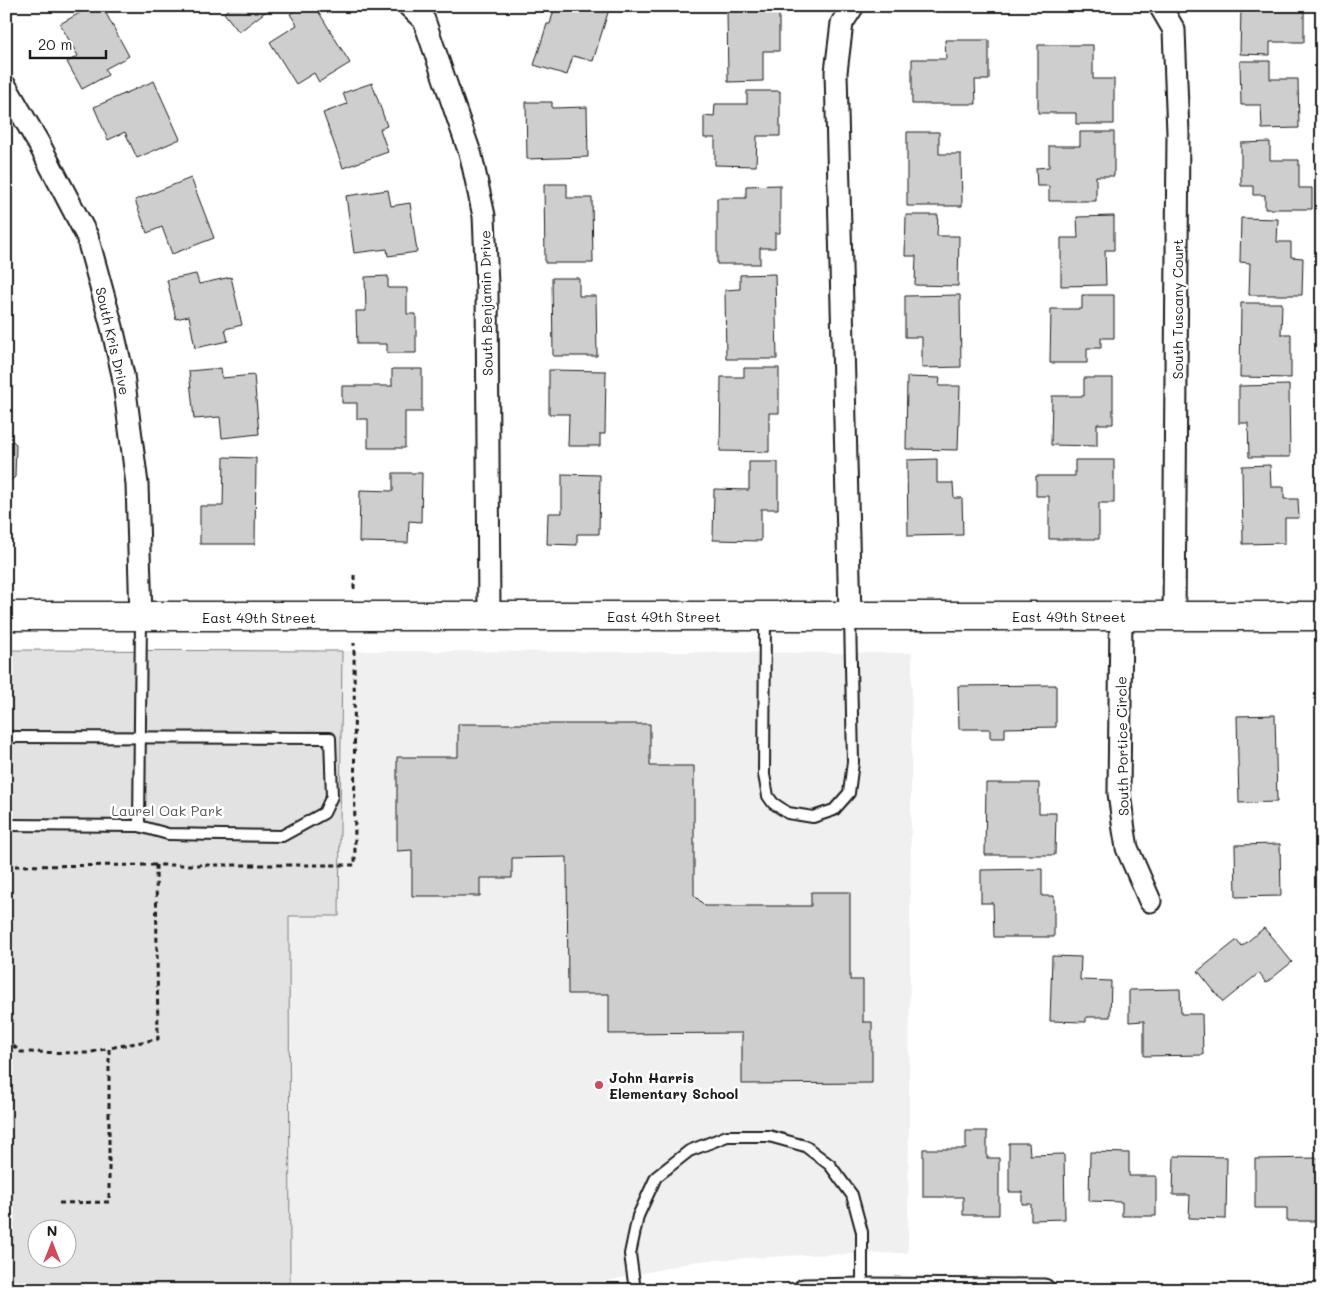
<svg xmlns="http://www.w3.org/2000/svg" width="1328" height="1296" font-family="Mali,sans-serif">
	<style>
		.built { fill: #f0f0f0 }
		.green { fill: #e2e2e2; stroke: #7f7f7f; fill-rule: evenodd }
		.building { fill: #cecece; stroke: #1c1c1c }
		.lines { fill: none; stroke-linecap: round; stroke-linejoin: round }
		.lane-casing { stroke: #1c1c1c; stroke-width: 14 }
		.street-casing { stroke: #1c1c1c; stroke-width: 25 }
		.secondary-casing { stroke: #1c1c1c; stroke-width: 31 }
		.path { stroke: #1c1c1c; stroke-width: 3; stroke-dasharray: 5 4; stroke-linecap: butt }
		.lane { stroke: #fff; stroke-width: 10 }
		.street { stroke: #fff; stroke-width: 21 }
		.secondary { stroke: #fff; stroke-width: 28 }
		.poi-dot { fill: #d1495b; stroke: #fff; stroke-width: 2 }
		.labels { text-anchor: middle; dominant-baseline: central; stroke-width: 5; stroke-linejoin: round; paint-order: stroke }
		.street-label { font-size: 14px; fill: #1c1c1c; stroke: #fff }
		.park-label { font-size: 14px; fill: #575757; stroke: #fff }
		.poi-label { font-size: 14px; font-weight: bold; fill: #1c1c1c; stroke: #fff; text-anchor: start }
	</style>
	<rect width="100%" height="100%" fill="#fff"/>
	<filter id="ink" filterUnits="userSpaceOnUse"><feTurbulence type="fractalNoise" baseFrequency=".02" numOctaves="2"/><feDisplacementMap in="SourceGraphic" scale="10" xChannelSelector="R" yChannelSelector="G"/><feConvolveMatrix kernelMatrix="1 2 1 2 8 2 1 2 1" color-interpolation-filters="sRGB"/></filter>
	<g filter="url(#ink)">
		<path class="built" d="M342,651l570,2 -4,600 -106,2 -104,6 -132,29h-276l-1,-375h50z"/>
		<path class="green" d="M6,650l336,1 -3,265h-50l1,374h-284zM38,1228h30v30h-30z"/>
		<g class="building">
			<path d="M92,6h10l27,50 -24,13 3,6 -26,14 -15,-27 11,-6 -18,-32z"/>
			<path d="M232,6h41l-34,26 -15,-19z"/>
			<path d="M302,6h13l35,57 -31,19 -5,-9 -18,11 -26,-42 27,-17 -7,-11z"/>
			<path d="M555,6h55l-17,55 -20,-5 -6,19 -33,-10 13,-41h3z"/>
			<path d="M1241,6h63v36h-34v13l-30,-1z"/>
			<path d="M779,9v42h-16v30l-35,1 -1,-72z"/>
			<path d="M945,40h44v40h-14l1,24h-64v-45h34z"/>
			<path d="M1038,45h55v34h21v45h-38v-11h-38z"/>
			<path d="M1240,61h30v18h28l1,49 -37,1 -1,-24h-20z"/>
			<path d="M154,81l26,58 -43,19 -12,-26 -17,8 -14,-33z"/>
			<path d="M372,83l15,43 -7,3 8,23 -45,16 -20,-55 24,-9 -4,-11z"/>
			<path d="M747,91h33v45h-23l-1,30 -41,-1v-27h-11v-22l10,1 1,-13h32z"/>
			<path d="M526,102h26v6l35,-1 1,50 -61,2z"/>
			<path d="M907,132h32v22h22l1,52h-55z"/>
			<path d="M1080,132h34v44h-18v25h-47v-15h-12l-1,-18 13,-1v-21h31z"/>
			<path d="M1270,142v18h29v28h13v21h-47v-14h-12v-9h-12v-43z"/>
			<path d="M191,178l23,60 -42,16 -10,-27 -15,6 -12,-33z"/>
			<path d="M544,184h23v14h25l1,65h-48z"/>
			<path d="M780,185v48h-5v15h-15v16h-43v-66h29v-12z"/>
			<path d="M388,190l3,16 19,-3 7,49 -29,4 -1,-7 -33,4 -8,-57z"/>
			<path d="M906,215h32l-1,21h22l-1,50 -43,-1 1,-29h-11z"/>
			<path d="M1114,216v34h-9l1,35 -45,1v-48h17l-1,-21z"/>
			<path d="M1241,218l37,1 -1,23h14v15l12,1 -1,37h-53l1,-32 -10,-1z"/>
			<path d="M196,274l3,10 32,-7 11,48 -17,4 3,12 -33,7 -6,-32 -13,3 -9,-39z"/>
			<path d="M775,274l2,85h-51l-1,-69 15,-1v-14z"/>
			<path d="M388,276v12h19v26h9v39h-29v-9h-30l-1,-33h10l-1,-34z"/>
			<path d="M552,278h27v18h17l1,60h-44z"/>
			<path d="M960,295l1,72 -39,1v-31h-17v-41z"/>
			<path d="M1082,295h32v43h-13v10h-14v15h-37l1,-54h31z"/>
			<path d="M1241,303h41l-1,31h10v44l-51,-1z"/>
			<path d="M221,368l1,10 32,-3 5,59 -37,4 -2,-21 -26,2 -5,-48z"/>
			<path d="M744,368h35v45h-10v39l-49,-1 1,-74h23z"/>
			<path d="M392,369h30v43h-17v36h-37v-29h-11v-16h-15v-17h50z"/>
			<path d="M549,370l57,1 -1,63h-5v12h-32l1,-32h-20z"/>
			<path d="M907,377l33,1 -1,8h21l-2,64 -52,-1z"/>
			<path d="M1084,378h29v46h-16v22l-46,-1 1,-49h32z"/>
			<path d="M1289,385l1,72h-41l-1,-34h-9v-37z"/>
			<path d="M6,435l10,9 -1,33 -9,8z"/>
			<path d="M224,457l32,1 -1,86h-55v-38h23z"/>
			<path d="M937,459v24h16l1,15h8l1,37 -55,1 -1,-76z"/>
			<path d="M1075,460h39v43h-15v36h-50v-43h-13v-20h39z"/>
			<path d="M749,462h29v47h-17v32l-48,-1 1,-51 35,1z"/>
			<path d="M1270,465l1,22h13v12h14l1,19h-14v25l-42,1 -1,-78z"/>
			<path d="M393,473h29l-1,49 -12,-1 -1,22 -49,-1 1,-52 33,1z"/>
			<path d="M562,474l38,1 -1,59h-22v11l-30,-1 1,-31h14z"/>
			<path d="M1056,685v42l-51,1v10h-15v-9h-31l-1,-43z"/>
			<path d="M1275,715l2,87 -38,1 -2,-87z"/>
			<path d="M458,724h192v42h44v129l11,11h106v-14h39v88h13v42h9v61l-130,1v-51l-133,1v-40h-41l-1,-137 -55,1v20h-32v18h-68v-46l-15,1v-94h61z"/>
			<path d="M986,783h53v30h17l-1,42h-70z"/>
			<path d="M1280,844l1,52 -45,1 -1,-52z"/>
			<path d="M1042,869v27h12v41h-60l-1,-34h-12v-33z"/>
			<path d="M1264,928l28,34 -26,21 -7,-10 -36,29 -25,-31 39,-31 5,6z"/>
			<path d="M1052,956l29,1 -1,23 31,1 -1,36h-24v5l-36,-1z"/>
			<path d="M1180,989l1,25h21l1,41 -59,1v-35l-15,1v-32z"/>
			<path d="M966,1131h21v27h12v57h-36v-18h-40v-48h43z"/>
			<path d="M1009,1143h20l1,12 34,-1 1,65 -34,1v-16h-9v-12h-13z"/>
			<path d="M1090,1152l39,1v23h27v40h-34v-14l-33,-1z"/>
			<path d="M1174,1156l53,1 -1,62 -37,-1 1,-23h-17z"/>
			<path d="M1319,1158l1,63h-33v-13h-32v-49z"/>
		</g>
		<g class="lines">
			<g class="lane-casing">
				<g id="lane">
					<path d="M765,617l-1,158 4,21 5,7 15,10 25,4 21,-7 15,-17 4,-31 -3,-145"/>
					<path d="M6,737l324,1 2,58 -8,17 -42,23 -114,-2 -29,-8 -133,-1"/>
					<path d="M139,826l2,-208"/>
					<path d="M635,1290l-5,-36 8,-38 18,-39 33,-26 38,-15h42l36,10 25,19 22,30 10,37v57"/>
				</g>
			</g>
			<g class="street-casing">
				<g id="street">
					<path d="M409,6l15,14 47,136 13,60 3,69 2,331"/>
					<path d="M1160,6l14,24 4,103 -4,483"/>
					<path d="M6,87l33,57 48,92 25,91 11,48 14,109 4,133"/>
					<path d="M850,616l-14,-544 6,-49 11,-17"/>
					<path d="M1121,616l-2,177 5,37 3,18 23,53"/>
					<path d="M804,1290l58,-1 182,1"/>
				</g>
			</g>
			<g class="secondary-casing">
				<path id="secondary" d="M6,616h1316"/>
			</g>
			<g class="path">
				<path d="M354,589v-17"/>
				<path d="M6,866l150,-1"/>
				<path d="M6,1040l15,12 67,1 21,-5"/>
				<path d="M59,1203l50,-1v-154l49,-9 -2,-174h199l-1,-222"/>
			</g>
			<use href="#lane" class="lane"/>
			<use href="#street" class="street"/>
			<use href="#secondary" class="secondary"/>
		</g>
	</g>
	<circle class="poi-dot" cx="599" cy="1085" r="5"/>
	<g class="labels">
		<g class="street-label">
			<text transform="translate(486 303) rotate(-91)">South Benjamin Drive</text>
			<text transform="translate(1177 309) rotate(-90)">South Tuscany Court</text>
			<text transform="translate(113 341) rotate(77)">South Kris Drive</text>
			<text x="664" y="616">East 49th Street</text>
			<text x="1069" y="616">East 49th Street</text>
			<text x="259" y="617">East 49th Street</text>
			<text transform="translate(1122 746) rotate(-91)">South Portice Circle</text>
		</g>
		<g class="park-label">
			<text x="167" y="810">Laurel Oak Park</text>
		</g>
		<g class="poi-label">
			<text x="609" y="1077">John Harris<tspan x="609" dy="16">Elementary School</tspan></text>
		</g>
	</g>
	<rect width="1328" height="1296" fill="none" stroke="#fff" stroke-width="25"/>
	<rect x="12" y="12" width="1303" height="1271" fill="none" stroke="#1c1c1c" stroke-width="2" filter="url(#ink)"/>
	<g transform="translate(52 1244)"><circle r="24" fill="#ffffff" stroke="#a4a4a4"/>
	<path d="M0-4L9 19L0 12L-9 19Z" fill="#d1495b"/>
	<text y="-8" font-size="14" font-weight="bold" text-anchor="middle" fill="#1c1c1c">N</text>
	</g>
	<path d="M30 50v8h76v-8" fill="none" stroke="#1c1c1c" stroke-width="2.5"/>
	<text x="38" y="50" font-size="15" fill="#1c1c1c" stroke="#ffffff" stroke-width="4" paint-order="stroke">20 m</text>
</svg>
